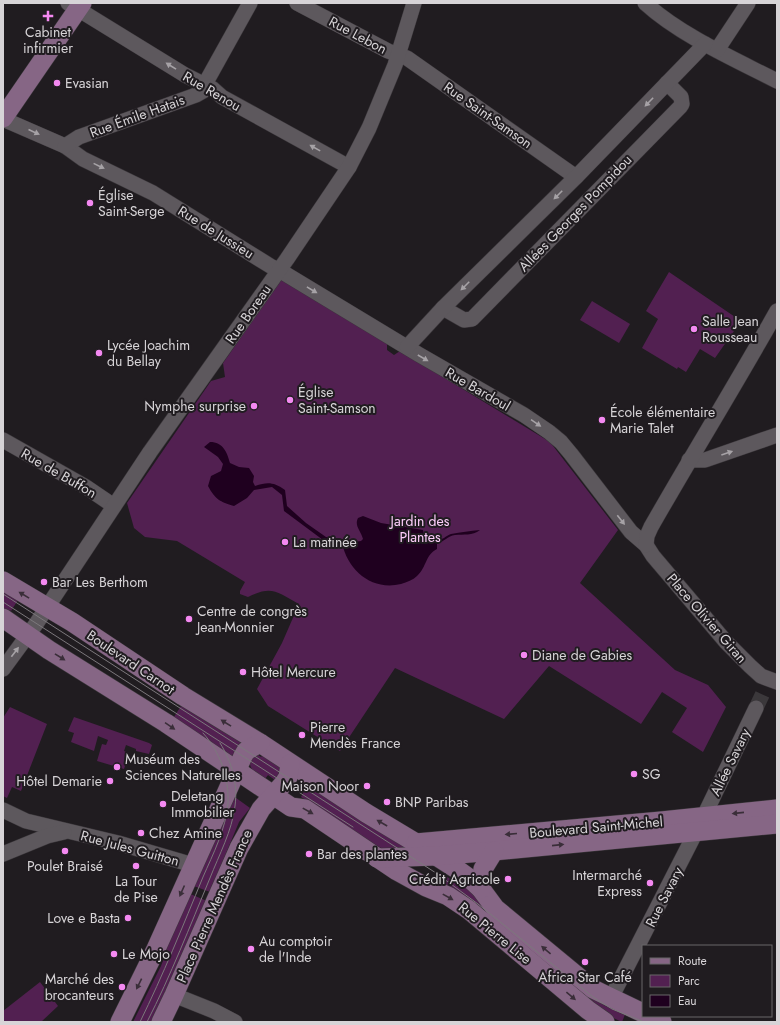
<svg xmlns="http://www.w3.org/2000/svg" width="780" height="1025" font-family="Jost,sans-serif">
	<style>
		.green { fill: #522051 }
		.water { fill: #1f001f }
		.lines { fill: none; stroke-linecap: round; stroke-linejoin: round }
		.minor-tunnel { stroke: #3b383b; stroke-width: 15; stroke-dasharray: 15 8; stroke-linecap: butt }
		.minor-casing { stroke: #3b373b; stroke-width: 16 }
		.major-casing { stroke: #3b373b; stroke-width: 20 }
		.minor { stroke: #5d585d; stroke-width: 15 }
		.major { stroke: #866685; stroke-width: 19 }
		.tram { stroke: #7c787c; stroke-width: 1 }
		.oneway { fill: #a6a2a6 }
		.oneway2 { fill: #3a2e39 }
		.poi-dot { fill: #f489f1; stroke: #201c20; stroke-width: 1.5 }
		.labels { text-anchor: middle; dominant-baseline: central; stroke-width: 4; stroke-linejoin: round; paint-order: stroke }
		.poi-label { font-size: 14px; fill: #d7d4d7; stroke: #201c20; text-anchor: start }
		.street-label { font-size: 14px; fill: #d7d4d7; stroke: #201c20 }
		.park-label { font-size: 14px; fill: #fecefb; stroke: #201c20 }
	</style>
	<rect width="100%" height="100%" fill="#201c20"/>
	<g class="green">
		<path d="M669,272l72,49 -26,37 -15,-9 -14,23 -8,-5 -1,2 -35,-21 16,-29 -12,-8z"/>
		<path d="M281,280l106,63v7l7,5 6,-4 150,91 68,88 -38,53 95,87 33,15 18,22 -23,45 -31,-20 15,-24 -25,-16 -21,32 -92,-58 -45,53 -109,-51 -55,83 -72,-45 -11,-17 25,-46 17,-39c-22,-12 -27,-19 -51,-7l-8,-3v-3l5,-9 -68,-41 -32,-4 -11,-9 -7,-25 84,-122 14,-4 -2,-14z"/>
		<path d="M592,301l38,23 -11,19 -39,-23z"/>
		<path d="M3,588l15,12 -7,11 -1,-1 -2,2 -5,-3z"/>
		<path d="M181,706l65,33 -6,4 2,2 -7,10 -2,-1 -1,4 -60,-38z"/>
		<path d="M10,707l37,17 -26,67 -9,-4 -5,11 -4,-2v-78z"/>
		<path d="M74,717l75,26 3,2 -3,9 -13,-3v-2l-10,-4 -2,6 5,2 -5,16 -27,-8 5,-17 4,1 2,-5 -10,-4 -4,15 -23,-9 3,-9 -6,-2z"/>
		<path d="M257,754l4,3 2,-2 16,12 1,5 -5,8 -7,-5 -3,4c-10,-7 -17,-9 -15,-22z"/>
		<path d="M308,784l102,65h-27l-4,-2 -78,-50z"/>
		<path d="M232,795l18,13 -11,14 -29,70 -19,-7z"/>
		<path d="M441,873l14,9 5,-5 166,135 -4,10 -15,-7 -173,-133z"/>
		<path d="M188,893l19,8 -54,121h-20l28,-56 5,-14 2,-12z"/>
		<path d="M40,982l18,24 -17,16h-38v-11z"/>
	</g>
	<path class="water" d="M210,442c13,0 17,10 20,21l9,4 10,1 5,8 -1,6 2,4c13,-4 18,-4 30,4l2,16 19,17 20,14 16,2 11,3 8,-1 2,-2c-2,-8 -9,-13 -5,-21l5,-2 18,7 42,7 2,11 6,1 5,-3 1,2c5,-1 9,-5 14,-7 10,-2 19,-3 29,-4 -8,6 -16,4 -25,5 -7,1 -12,7 -18,9v5c-12,6 -10,18 -20,27 -4,4 -10,6 -16,8 -29,7 -53,-13 -59,-41l-19,-3 -39,-29 -2,-16 -10,-8 -18,3 -7,8 -13,8c-14,-4 -19,-7 -26,-20l3,-10 10,-5 2,-7 -5,-7 -14,-10z"/>
	<g class="lines">
		<path class="minor-tunnel" d="M756,708l8,-17"/>
		<g class="minor-casing">
			<g id="minor">
				<path d="M68,3l117,72 28,14 9,8 127,70"/>
				<path d="M297,3l91,48 19,7 169,119"/>
				<path d="M645,3c35,32 89,56 132,78"/>
				<path d="M717,50l31,-47"/>
				<path d="M205,84l45,-81"/>
				<path d="M3,119l62,27 18,13 70,34 119,74 7,3 139,84 106,61 25,17 12,10 10,12 60,78 15,13 7,11 73,86 24,24 11,10 16,6"/>
				<path d="M65,146l14,-9 117,-42 14,-8"/>
				<path d="M443,308l21,12 8,-1 208,-212 2,-3 -1,-7 -14,-14"/>
				<path d="M407,347l36,-39 133,-131 129,-133"/>
				<path d="M3,440l83,47 28,19"/>
				<path d="M689,460h16l72,-25"/>
				<path d="M646,545l1,-9 4,-9c41,-72 85,-143 126,-216"/>
				<path d="M3,669l33,-45 114,-172 137,-193 62,-92 20,-39 26,-63 19,-62"/>
				<path d="M3,810l23,11 92,22 75,22"/>
				<path d="M3,854l44,-18 17,-4"/>
				<path d="M174,995l40,16 21,11"/>
				<path d="M611,998l93,-182 52,-108"/>
			</g>
		</g>
		<g class="major-casing">
			<g id="major">
				<path d="M3,118l79,-115"/>
				<path d="M3,581l69,41 111,74 77,47 106,70 50,30 42,27 11,8 12,11 14,19 98,81 50,24"/>
				<path d="M3,618l46,32 117,73 125,84 14,2 92,62 29,16 22,9 21,14 119,100 17,12"/>
				<path d="M416,843l245,-22 116,-12"/>
				<path d="M377,858l59,-2 58,-5 283,-27"/>
				<path d="M481,889l2,-20 11,-18"/>
				<path d="M649,1016l13,6"/>
				<path d="M120,1022l36,-73 87,-193 3,-5 14,-8"/>
				<path d="M161,1022l13,-27 65,-147 22,-39 23,-26 4,-6 2,-13"/>
			</g>
		</g>
		<use href="#minor" class="minor"/>
		<use href="#major" class="major"/>
		<g class="tram">
			<path d="M3,594l433,279 42,31 115,93 19,12 32,13"/>
			<path d="M3,602l350,225"/>
			<path d="M140,1022c23,-47 43,-96 63,-145 10,-23 23,-48 25,-74 1,-26 -8,-51 -25,-70"/>
			<path d="M147,1022c24,-47 43,-96 63,-144 9,-23 22,-47 25,-72 3,-22 -3,-44 -15,-63"/>
		</g>
	</g>
	<defs><path id="oneway-solid" d="M-6-.8H1V-3.2L6.5 0L1 3.2V.8H-6Z"/></defs>
	<g class="oneway">
		<use href="#oneway-solid" transform="translate(171 66) rotate(-148)"/>
		<use href="#oneway-solid" transform="translate(649 102) rotate(134)"/>
		<use href="#oneway-solid" transform="translate(34 132) rotate(24)"/>
		<use href="#oneway-solid" transform="translate(315 148) rotate(-151)"/>
		<use href="#oneway-solid" transform="translate(99 166) rotate(26)"/>
		<use href="#oneway-solid" transform="translate(558 195) rotate(135)"/>
		<use href="#oneway-solid" transform="translate(465 286) rotate(135)"/>
		<use href="#oneway-solid" transform="translate(312 290) rotate(31)"/>
		<use href="#oneway-solid" transform="translate(423 358) rotate(30)"/>
		<use href="#oneway-solid" transform="translate(536 423) rotate(34)"/>
		<use href="#oneway-solid" transform="translate(727 453) rotate(-19)"/>
		<use href="#oneway-solid" transform="translate(621 520) rotate(52)"/>
		<use href="#oneway-solid" transform="translate(15 652) rotate(-53)"/>
	</g>
	<g class="oneway2">
		<use href="#oneway-solid" transform="translate(24 595) rotate(-149)"/>
		<use href="#oneway-solid" transform="translate(60 657) rotate(32)"/>
		<use href="#oneway-solid" transform="translate(226 723) rotate(-148)"/>
		<use href="#oneway-solid" transform="translate(170 726) rotate(34)"/>
		<use href="#oneway-solid" transform="translate(308 811) rotate(29)"/>
		<use href="#oneway-solid" transform="translate(738 813) rotate(174)"/>
		<use href="#oneway-solid" transform="translate(382 823) rotate(-150)"/>
		<use href="#oneway-solid" transform="translate(511 834) rotate(175)"/>
		<use href="#oneway-solid" transform="translate(558 845) rotate(-6)"/>
		<use href="#oneway-solid" transform="translate(182 891) rotate(114)"/>
		<use href="#oneway-solid" transform="translate(448 897) rotate(29)"/>
		<use href="#oneway-solid" transform="translate(546 950) rotate(-140)"/>
		<use href="#oneway-solid" transform="translate(139 984) rotate(116)"/>
		<use href="#oneway-solid" transform="translate(571 996) rotate(40)"/>
	</g>
	<g class="poi-dot">
		<path d="M46 10h4v4h4v4h-4v4h-4v-4h-4v-4h4z"/>
		<circle cx="57" cy="83" r="4"/>
		<circle cx="90" cy="203" r="4"/>
		<circle cx="694" cy="329" r="4"/>
		<circle cx="99" cy="353" r="4"/>
		<circle cx="290" cy="400" r="4"/>
		<circle cx="254" cy="406" r="4"/>
		<circle cx="602" cy="420" r="4"/>
		<circle cx="285" cy="542" r="4"/>
		<circle cx="44" cy="582" r="4"/>
		<circle cx="189" cy="619" r="4"/>
		<circle cx="524" cy="655" r="4"/>
		<circle cx="243" cy="672" r="4"/>
		<circle cx="302" cy="735" r="4"/>
		<circle cx="117" cy="767" r="4"/>
		<circle cx="634" cy="774" r="4"/>
		<circle cx="110" cy="781" r="4"/>
		<circle cx="367" cy="786" r="4"/>
		<circle cx="387" cy="802" r="4"/>
		<circle cx="163" cy="804" r="4"/>
		<circle cx="141" cy="833" r="4"/>
		<circle cx="65" cy="851" r="4"/>
		<circle cx="309" cy="854" r="4"/>
		<circle cx="136" cy="866" r="4"/>
		<circle cx="508" cy="879" r="4"/>
		<circle cx="650" cy="883" r="4"/>
		<circle cx="128" cy="918" r="4"/>
		<circle cx="251" cy="949" r="4"/>
		<circle cx="114" cy="954" r="4"/>
		<circle cx="585" cy="962" r="4"/>
		<circle cx="122" cy="987" r="4"/>
	</g>
	<g class="labels">
		<g class="poi-label">
			<text x="48" y="32" text-anchor="middle">Cabinet<tspan x="48" dy="16">infirmier</tspan></text>
			<text x="65" y="83">Evasian</text>
			<text x="98" y="195">Église<tspan x="98" dy="16">Saint-Serge</tspan></text>
			<text x="702" y="321">Salle Jean<tspan x="702" dy="16">Rousseau</tspan></text>
			<text x="107" y="345">Lycée Joachim<tspan x="107" dy="16">du Bellay</tspan></text>
			<text x="298" y="392">Église<tspan x="298" dy="16">Saint-Samson</tspan></text>
			<text x="246" y="406" text-anchor="end">Nymphe surprise</text>
			<text x="610" y="412">École élémentaire<tspan x="610" dy="16">Marie Talet</tspan></text>
			<text x="293" y="542">La matinée</text>
			<text x="52" y="582">Bar Les Berthom</text>
			<text x="197" y="611">Centre de congrès<tspan x="197" dy="16">Jean-Monnier</tspan></text>
			<text x="532" y="655">Diane de Gabies</text>
			<text x="251" y="672">Hôtel Mercure</text>
			<text x="310" y="727">Pierre<tspan x="310" dy="16">Mendès France</tspan></text>
			<text x="125" y="759">Muséum des<tspan x="125" dy="16">Sciences Naturelles</tspan></text>
			<text x="642" y="774">SG</text>
			<text x="102" y="781" text-anchor="end">Hôtel Demarie</text>
			<text x="359" y="786" text-anchor="end">Maison Noor</text>
			<text x="171" y="796">Deletang<tspan x="171" dy="16">Immobilier</tspan></text>
			<text x="395" y="802">BNP Paribas</text>
			<text x="149" y="833">Chez Amine</text>
			<text x="317" y="854">Bar des plantes</text>
			<text x="65" y="866" text-anchor="middle">Poulet Braisé</text>
			<text x="642" y="875" text-anchor="end">Intermarché<tspan x="642" dy="16">Express</tspan></text>
			<text x="500" y="879" text-anchor="end">Crédit Agricole</text>
			<text x="136" y="881" text-anchor="middle">La Tour<tspan x="136" dy="16">de Pise</tspan></text>
			<text x="120" y="918" text-anchor="end">Love e Basta</text>
			<text x="259" y="941">Au comptoir<tspan x="259" dy="16">de l'Inde</tspan></text>
			<text x="122" y="954">Le Mojo</text>
			<text x="585" y="977" text-anchor="middle">Africa Star Café</text>
			<text x="114" y="979" text-anchor="end">Marché des<tspan x="114" dy="16">brocanteurs</tspan></text>
		</g>
		<g class="street-label">
			<text transform="translate(358 35) rotate(28)">Rue Lebon</text>
			<text transform="translate(212 91) rotate(30)">Rue Renou</text>
			<text transform="translate(488 115) rotate(35)">Rue Saint-Samson</text>
			<text transform="translate(137 116) rotate(-20)">Rue Émile Hatais</text>
			<text transform="translate(575 213) rotate(-46)">Allées Georges Pompidou</text>
			<text transform="translate(216 232) rotate(32)">Rue de Jussieu</text>
			<text transform="translate(248 314) rotate(-55)">Rue Boreau</text>
			<text transform="translate(478 389) rotate(30)">Rue Bardoul</text>
			<text transform="translate(59 473) rotate(30)">Rue de Buffon</text>
			<text transform="translate(707 618) rotate(49)">Place Olivier Giran</text>
			<text transform="translate(131 662) rotate(34)">Boulevard Carnot</text>
			<text transform="translate(730 762) rotate(-64)">Allée Savary</text>
			<text transform="translate(596 827) rotate(-5)">Boulevard Saint-Michel</text>
			<text transform="translate(130 848) rotate(15)">Rue Jules Guitton</text>
			<text transform="translate(664 897) rotate(-63)">Rue Savary</text>
			<text transform="translate(214 906) rotate(-66)">Place Pierre Mendès France</text>
			<text transform="translate(495 933) rotate(39)">Rue Pierre Lise</text>
		</g>
		<g class="park-label">
			<text x="420" y="521">Jardin des<tspan x="420" dy="16">Plantes</tspan></text>
		</g>
	</g>
	<rect width="780" height="1025" fill="none" stroke="#d7d4d7" stroke-width="8"/>
	<rect x="642" y="945" width="130" height="72" fill="#201c20" stroke="#696669"/>
	<rect x="650" y="958" width="20" height="6" fill="#866685" stroke="#696669"/>
	<text x="678" y="965" font-size="12" fill="#d7d4d7">Route</text>
	<rect x="650" y="975" width="20" height="12" fill="#522051" stroke="#696669"/>
	<text x="678" y="985" font-size="12" fill="#d7d4d7">Parc</text>
	<rect x="650" y="995" width="20" height="12" fill="#1f001f" stroke="#696669"/>
	<text x="678" y="1005" font-size="12" fill="#d7d4d7">Eau</text>
</svg>
